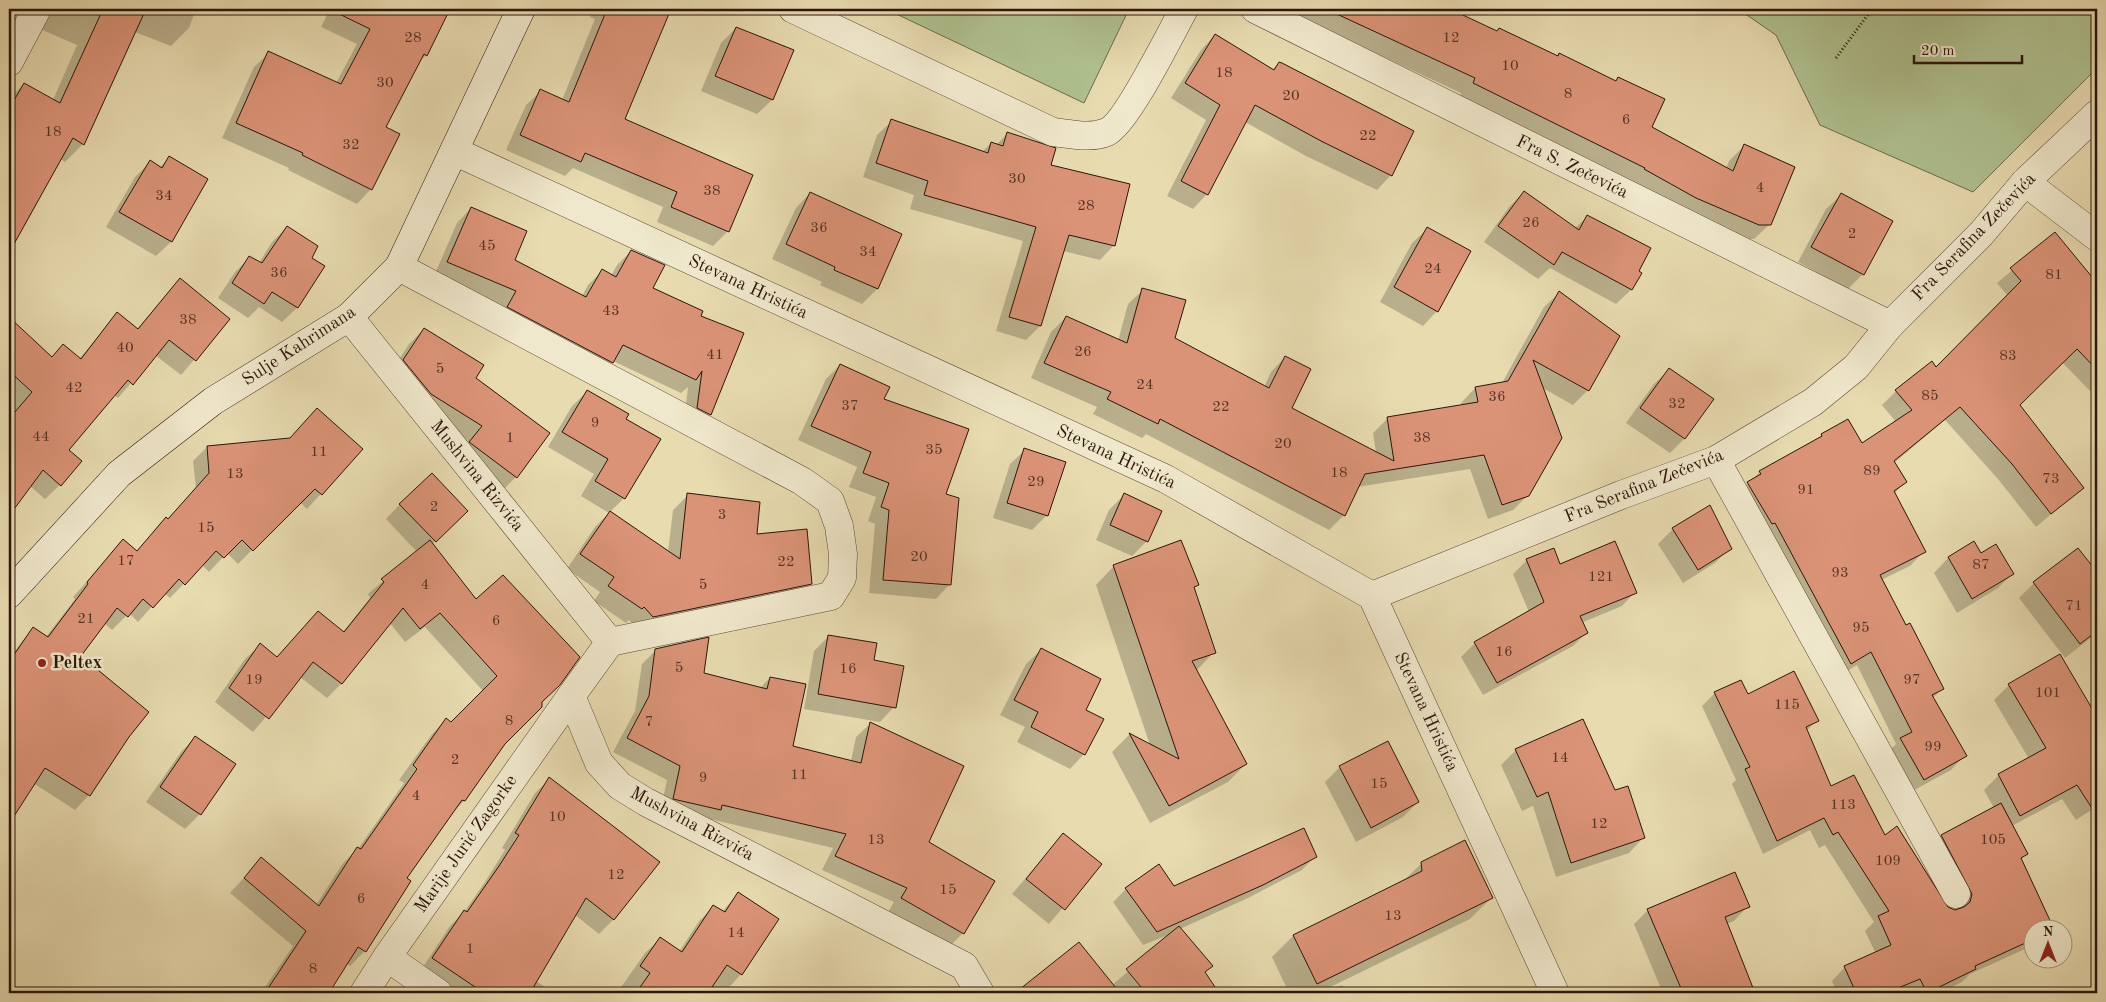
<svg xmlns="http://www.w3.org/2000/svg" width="2106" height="1002" font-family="'Old Standard TT',serif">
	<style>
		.green { fill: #b0c190; stroke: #6e6a4d }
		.shadow { fill: #0003 }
		.building { fill: #db9377; stroke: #2d140a }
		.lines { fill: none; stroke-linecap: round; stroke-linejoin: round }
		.street-casing { stroke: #5c4634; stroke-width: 29 }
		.secondary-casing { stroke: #2d140a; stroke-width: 29 }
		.path { stroke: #2d140a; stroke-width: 3; stroke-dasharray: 1 2.5; stroke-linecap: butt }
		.street { stroke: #f0e8cc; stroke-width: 28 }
		.secondary { stroke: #f0e8cc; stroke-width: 28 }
		.poi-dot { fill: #8f2418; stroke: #f0e8cc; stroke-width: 2 }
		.labels { text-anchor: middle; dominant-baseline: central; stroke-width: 5; stroke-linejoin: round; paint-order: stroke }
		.number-label { font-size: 15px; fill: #583425 }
		.street-label { font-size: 18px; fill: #2d140a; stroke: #f0e8cc }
		.poi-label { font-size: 18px; font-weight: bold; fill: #2d140a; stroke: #f0e8cc; text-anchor: start }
	</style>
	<rect width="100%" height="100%" fill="#e8dbb0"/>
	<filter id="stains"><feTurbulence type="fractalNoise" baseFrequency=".004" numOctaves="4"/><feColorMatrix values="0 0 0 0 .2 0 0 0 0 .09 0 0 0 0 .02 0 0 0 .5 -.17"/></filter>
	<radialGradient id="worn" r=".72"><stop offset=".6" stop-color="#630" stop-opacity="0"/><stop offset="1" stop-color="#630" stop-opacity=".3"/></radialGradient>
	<g class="green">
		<path d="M891,9h238l-45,94 -194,-92z"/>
		<path d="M1738,9h359v59l-124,124 -153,-67 -44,-90z"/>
	</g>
	<g class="shadow">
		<path d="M47,9h149l-7,19 -18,18 -36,-14 -52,112 -18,18 -5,-3 -51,91v-151l15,-15 29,16 24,-55 -39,-17z"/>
		<path d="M330,9h118l-22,46 -8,8 -34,65 -13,61 -14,15 -69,-34 1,-2 -67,-30 32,-71 15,-14 67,30 21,-39 -36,-17z"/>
		<path d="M594,9h76l-46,110 104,112 -15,15 -56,-24 6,-15 -90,-39 -8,8 -59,-26 20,-45 15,-14 21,9 33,-81 -5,-2z"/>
		<path d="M1300,9h147l49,23 118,50 4,-4 32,49 76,42 3,-8 15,-15 26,78 -16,15h-10l-285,-141 2,-5 -118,-55 -53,-7z"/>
		<path d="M736,28l56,23 -20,49 -15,14 -56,-23 20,-48z"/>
		<path d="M1215,35l57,35 7,-7 112,112 -14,15 -71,-34 -61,-34 -38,72 -14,15 -26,-13 39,-76 -35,-22 30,-48z"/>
		<path d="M892,121l90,31 9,-9 5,2 11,-11 43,32 64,79 -14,15 -37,-9 -23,75 -14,14 -30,-9 27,-90 -113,-32 4,-14 -51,-18 14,-42z"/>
		<path d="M169,158l38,21 -36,63 -15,14 -50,-29 29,-50 15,-15 10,5z"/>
		<path d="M1524,192l51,36 12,-11 54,57 -10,16 -15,14 -66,-36 -12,11 -54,-37 25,-35z"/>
		<path d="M810,193l91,41 -24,55 -15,15 -42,-19 2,-3 -50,-23 24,-51z"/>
		<path d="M1841,195l50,27 -28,52 -15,15 -50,-27 28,-53z"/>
		<path d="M471,208l42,52 69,36 6,-11 14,-14 9,5 6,-11 14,-14 20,37 48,29 11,97 -14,15 -12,-7 4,-35 -7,6 -68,-32 -15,16 -104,-56 8,-15 -68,-30 23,-53z"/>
		<path d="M287,227l23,31 14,9 -27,41 -15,14 -23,-15 -11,11 -30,-20 17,-26 15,-15 9,6 13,-21z"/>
		<path d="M1427,229l10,82 -14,15 -43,-24 32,-59z"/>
		<path d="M2055,234l42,51v99l-7,7 -28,-29 -44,43 65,82 -47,40 -38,-48 -53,-59 -51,43 12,18 -12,13 30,57 -14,15 -29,14 61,109 -9,9 32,57 -14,15 -42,23 -23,-39 10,-10 -39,-79 -20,12 -103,-180 26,-25 56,-31 6,-6 40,10 34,-23 -14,-17 14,-14 40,-22 72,-73 -11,-13z"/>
		<path d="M180,279l49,40 -48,56 -26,-20 -37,43 -4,-3 -47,55 -7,35 -15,14 -15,-13 -21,28v-195l42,39 28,1 38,-45 20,15z"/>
		<path d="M1143,290l31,49 90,48 7,-15 14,-15 5,51 86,45 -3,-20 15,-15 74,-12 -1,-3 14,-15 27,-5 42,-76 15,-14 59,44 -30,53 -15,15 -32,-18 -13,108 -15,15 -25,9 -18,-50 -113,18 -13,28 -15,15 -183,-96 -4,4 -49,-24 4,-7 -66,-29 20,-46 15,-15 52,24 10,-37z"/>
		<path d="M424,329l50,49 75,55 -33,44 -15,15 -45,-35 12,-16 -52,-32 -27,-34 20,-31z"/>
		<path d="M840,365l43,34 61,96 6,89 -14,15 -67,-6 6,-69 -7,-3 8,-24 -27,-10 8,-20 -59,-27 28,-61z"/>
		<path d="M1669,370l15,69 -14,14 -44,-30 28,-39z"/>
		<path d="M587,392l37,27v79l-14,14 58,40 5,-42 15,-15 67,40 56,49 -15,14 -158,33 -9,-11 -3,3 -32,-22 6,-9 -33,-23 28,-42 14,-14 -28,-17 13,-22 -46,-27 24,-41z"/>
		<path d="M207,447l154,3 -54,59 -7,-7 -62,62 -11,-11 -18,19 -7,-7 -32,33 -6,-5 -26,29 -9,-9 -17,17 -8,-7 -25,33 49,80 -39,59 -14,15 -42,-27 -24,38v-163l24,-30 13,9 29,-38 -2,-2 50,-56 13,11 60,-63 -3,-28z"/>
		<path d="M1025,450l22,65 -15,15 -39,-12 17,-54z"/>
		<path d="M1124,495l23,46 -15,15 -36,-16 13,-30z"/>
		<path d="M400,504l52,21 -20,19 109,158 -37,42 -40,57 -14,14 -45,63 4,3 -44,70 -15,15 -3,-3 -20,30h-66l32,-47 -63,-53 31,-34 55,46 27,-42 15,-14 46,-66 -5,-3 33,-46 14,-14 5,3 32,-32 -58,-64 -20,15 -15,-19 -49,61 -14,14 -27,-21 -47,55 -38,-30 30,-43 15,-14 16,13 42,-46 24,21 28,-35 -2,-4 49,-42 -31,-33z"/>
		<path d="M1673,529l57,19 -15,15 -32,20 -25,-39z"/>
		<path d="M1974,543l7,12 31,19 -14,14 -41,25 -23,-40 14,-15z"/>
		<path d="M2078,549l19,26v58l-32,25 -46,-60 15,-15z"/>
		<path d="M1527,560l32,6 76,26 -13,14 -41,17 5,10 -13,13 -90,49 -22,-38 14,-14 54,-31 -16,-38z"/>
		<path d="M1114,566l83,19 -4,4 21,63 -18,19 50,93 -18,18 -78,41 -38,-71 18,-18 20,11 -54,-160z"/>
		<path d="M829,636l44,25 21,46 -14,15 -76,-13 10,-58z"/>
		<path d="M656,650l46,24 58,14 10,-10 21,69 60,14 5,-24 14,-13 57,119 36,90 -14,14 -61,-35 6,-10 -72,-32 11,-22 -123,-29 -4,4 -46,-11 7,-32 -54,-28 22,-41 7,-47z"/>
		<path d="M1041,650l43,104 -14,15 -53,-27 8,-15 -25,-12 26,-51z"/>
		<path d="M2009,685l75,18 13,20v83l-21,14 -14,-21 -50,27 14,28 -6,6 32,69 -18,1v15l-64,29 -8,8 -23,11h-102l-5,-12 13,-14 31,-13 -11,-23 9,-9 -49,-77 -6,3 -9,-18 -47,24 -31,-70 4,-4 -34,-74 13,-13 32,2 70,25 -11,11 25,57 53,48 13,-8 16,22 28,52 7,7 8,2 3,-3 -30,-59 13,-13 52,-28 -10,-18 15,-15 30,-16 -35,-59z"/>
		<path d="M195,738l5,76 -15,15 -39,-27 35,-50z"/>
		<path d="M1516,750l98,42 29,46 -14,15 -73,24 -23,-71 -11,5 -21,-46z"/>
		<path d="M1340,767l78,35 -15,15 -47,25 -31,-60z"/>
		<path d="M550,778l108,84 -45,58 -14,14 -24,-19 -39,66 19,12h-106l-30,-20 31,-47 15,-15 20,-29 20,-32 -3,-2 33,-55z"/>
		<path d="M1063,835l37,29 -51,60 -37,-30z"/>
		<path d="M1315,856l-13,14 -54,28 -68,31 37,64h-98l-6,-7 -7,7h-88l4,-4 90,-4 61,-52 -30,12 -30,-43 13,-13 48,-2z"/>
		<path d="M1422,863l69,35 -21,21 -152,74h-29l-17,-36 21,-21 109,-54z"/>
		<path d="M738,893l39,26 -36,55 -17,19h-107l28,-40 15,-14 19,13 20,-31 14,-14 9,5z"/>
		<path d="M1748,906l-14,15 -8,3 28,69h-96l4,-2 -28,-67 14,-14z"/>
		<path d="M1342,985l5,8h-20z"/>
	</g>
	<g class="building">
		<path d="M103,9h43l-62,136 -11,-7 -64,115v-144l15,-26 36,20z"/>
		<path d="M329,9h121l-23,47 -3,-2 -38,73 14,7 -28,56 -70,-35 1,-2 -67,-30 32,-72 73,33 29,-55z"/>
		<path d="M607,9h64l-46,110 128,56 -24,57 -58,-25 6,-15 -92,-39 -4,9 -61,-27 20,-46 29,13z"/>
		<path d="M1326,9h124l47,22 2,-3 59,28 1,-3 57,28 2,-4 47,22 -13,28 81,44 11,-27 51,23 -24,58h-12l-63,-27 -52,-29 1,-1 -172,-85 2,-5z"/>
		<path d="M736,27l58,23 -21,50 -58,-24z"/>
		<path d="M1215,34l59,36 5,-8 3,1 132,68 -22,45 -71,-35 -66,-36 -47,90 -27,-14 39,-76 -35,-22z"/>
		<path d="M891,119l97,34 3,-11 12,4 4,-14 49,16 -5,17 79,19 -15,62 -46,-11 -28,91 -32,-9 27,-90 -112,-32 4,-14 -52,-18z"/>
		<path d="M169,156l39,23 -36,63 -53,-30 31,-52 12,8z"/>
		<path d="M1524,191l55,39 8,-15 64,33 -12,23 3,2 -10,17 -70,-38 -8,13 -56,-39z"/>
		<path d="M810,192l92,42 -24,55 -44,-19 1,-3 -49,-23z"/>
		<path d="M1841,193l52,28 -29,54 -53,-28z"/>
		<path d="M471,207l56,24 -12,29 71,37 16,-28 14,8 15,-27 34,15 -12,23 50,23 -2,5 43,17 -33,82 -14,-7 5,-37 -6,9 -73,-35 -10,18 -106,-56 9,-16 -69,-29z"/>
		<path d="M287,226l31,20 -6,12 13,8 -27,42 -26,-16 -8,12 -32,-21 17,-27 13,7z"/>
		<path d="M1427,227l44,24 -33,61 -44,-25z"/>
		<path d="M2055,232l42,51v87l-20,-21 -57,56 64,83 -33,26 -39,-50 -52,-57 -66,54 13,21 -13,9 32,61 -46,23 26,50 4,-2 34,66 -12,6 35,61 -43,24 -24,-42 12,-6 -41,-80 -20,12 -76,-141 -3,1 -25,-42 14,-8 -2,-3 63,-35 -1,-2 27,-15 14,24 50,-33 -17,-20 37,-29 4,6 85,-86 -11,-13z"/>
		<path d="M180,278l50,41 -34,42 -27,-21 -36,45 -5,-5 -59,70 13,11 -21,25 -18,-16 -34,46v-97l23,-27 -23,-21v-54l43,40 11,-13 18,15 36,-47 21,17z"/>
		<path d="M1142,288l44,12 -11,38 94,50 16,-32 26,13 -19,39 102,53 -7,-44 91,-15 -3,-15 33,-6 51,-90 61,45 -31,55 -56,-31 29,78 -33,58 -27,9 -18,-50 -119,19 -20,42 -185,-97 -2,5 -51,-25 4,-7 -67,-29 22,-47 61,27z"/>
		<path d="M424,328l60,37 -8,13 74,55 -33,45 -48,-36 13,-16 -51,-32 -28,-34z"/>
		<path d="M840,364l50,23 -6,12 85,30 -23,65 13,4 -8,87 -68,-5 6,-70 -8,-3 8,-24 -26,-10 8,-21 -60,-26z"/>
		<path d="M1669,368l45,31 -29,40 -45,-31z"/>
		<path d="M587,390l42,24 -3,5 35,20 -36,60 -30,-18 13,-22 -46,-27z"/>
		<path d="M317,408l46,41 -41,46 -7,-6 -62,62 -11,-11 -18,18 -8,-7 -31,34 -6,-6 -26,29 -10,-9 -15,18 -11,-9 -36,48 68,56 -20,25 -39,59 -45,-28 -36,56v-162l24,-35 15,10 40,-53 -1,-2 36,-43 14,12 29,-34 2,2 41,-46 -2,-27 83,-8z"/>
		<path d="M1024,448l42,14 -18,54 -41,-13z"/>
		<path d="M432,473l36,38 -32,31 -37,-38z"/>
		<path d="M687,493l73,9 -3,32 50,-5 5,55 -159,33 -9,-10 -2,2 -34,-23 6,-9 -34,-23 30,-43 70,48z"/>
		<path d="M1124,493l38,18 -14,31 -38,-17z"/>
		<path d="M1710,505l22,44 -34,21 -26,-42z"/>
		<path d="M430,540l46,59 27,-24 77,82 -20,28 -18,17v5l-37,37 -40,57 -3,-1 -55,78 4,3 -45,71 -8,-5 -29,46h-64l41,-62 -62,-53 17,-21 58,49 38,-59 4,2 56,-80 -4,-4 33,-47 5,4 46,-46 -57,-63 -20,16 -17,-21 -61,76 -29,-22 -44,57 -40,-31 31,-45 17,14 41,-46 26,21 40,-50 -3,-3z"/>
		<path d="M1181,540l18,45 -5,2 22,66 -24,8 55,103 -78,42 -40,-73 50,26 -66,-194z"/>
		<path d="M1615,541l22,52 -57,23 8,17 -91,50 -23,-41 70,-40 -18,-43 28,-11 6,16z"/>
		<path d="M1974,541l7,12 15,-9 18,30 -42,25 -24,-42z"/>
		<path d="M2078,548l19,24v59l-17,13 -47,-62z"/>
		<path d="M828,635l49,8 -3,17 30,6 -8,42 -78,-14z"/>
		<path d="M709,637l-5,36 63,16 3,-12 36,7 -13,62 68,17 9,-41 94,44 -35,76 66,39 -31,53 -63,-36 6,-10 -72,-32 11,-22 -124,-29 -1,5 -48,-11 7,-33 -53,-28 22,-42 6,-47z"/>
		<path d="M1041,648l60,31 -15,31 18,9 -19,36 -54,-28 7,-15 -24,-12z"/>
		<path d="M2060,654l37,63v99l-20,-31 -57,31 -22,-42 48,-26 -38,-64z"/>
		<path d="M1794,671l25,50 -13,6 25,59 23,-11 31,60 12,-9 51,81 7,3 9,-3 6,-5 2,-8 -31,-59 60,-32 27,51 -7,4 33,71 -20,1v9l-59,27 1,3 -49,24 -7,-14 -34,14h-30l-12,-27 47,-21 -13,-29 11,-5 -51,-79 -5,3 -9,-17 -47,23 -32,-72 5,-2 -36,-75 27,-12 7,14z"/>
		<path d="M1583,719l32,71 13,-4 17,52 -74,25 -23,-71 -11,5 -22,-48z"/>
		<path d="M195,736l41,28 -35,51 -41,-28z"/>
		<path d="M1388,741l31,61 -48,26 -32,-62z"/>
		<path d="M549,777l111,85 -46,58 -28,-22 -56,95h-46l-52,-35 32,-48 3,2 32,-46 20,-31 -4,-2z"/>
		<path d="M1304,828l13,29 -54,28 -106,47 -32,-44 34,-24 15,22z"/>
		<path d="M1063,833l39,31 -37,46 -39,-31z"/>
		<path d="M1465,840l28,58 -176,86 -24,-49 129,-64 -1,-9z"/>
		<path d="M1735,872l15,35 -25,10 30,76h-72l-36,-84z"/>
		<path d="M738,892l41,27 -37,56 -15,-10 -19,28h-72l14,-20 -10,-7 20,-29 22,15 31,-47 12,7z"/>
		<path d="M1179,926l34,40 -8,6 14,21h-73l-20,-24z"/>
		<path d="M1079,942l41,51h-105z"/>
	</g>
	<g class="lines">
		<g class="street-casing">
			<g id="street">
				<path d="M793,9l260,123c18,2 37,7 54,0 19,-8 65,-101 77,-123"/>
				<path d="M1255,9l635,316"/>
				<path d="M9,62l28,-53"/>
				<path d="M454,151l712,328 206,117 183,397"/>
				<path d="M2025,182l72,55"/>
				<path d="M399,267l403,214 28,20 9,25 4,28 -1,24 -11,18 -221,46"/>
				<path d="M349,317l261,325 -39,54 28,67 21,23 26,16 318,164 16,27"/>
				<path d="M1716,460l240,434"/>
				<path d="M1372,596l249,-101 95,-35 97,-58 43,-35 34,-42 91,-91 44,-52 72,-68"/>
				<path d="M387,957l51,36"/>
				<path d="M364,993l23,-36 184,-261"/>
			</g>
		</g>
		<g class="secondary-casing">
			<path id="secondary" d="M9,594l110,-120 94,-73 136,-84 50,-50 122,-258"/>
		</g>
		<path class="path" d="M1836,58l36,-49"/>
		<use href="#street" class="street"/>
		<use href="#secondary" class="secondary"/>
	</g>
	<circle class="poi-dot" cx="42" cy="663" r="5"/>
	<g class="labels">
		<g class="number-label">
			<text x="413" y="38">28</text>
			<text x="1451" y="38">12</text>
			<text x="1510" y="66">10</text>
			<text x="1224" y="73">18</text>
			<text x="385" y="83">30</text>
			<text x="1568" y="94">8</text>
			<text x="1291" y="96">20</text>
			<text x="1626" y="120">6</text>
			<text x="53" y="132">18</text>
			<text x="1368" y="136">22</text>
			<text x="351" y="145">32</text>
			<text x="1017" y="179">30</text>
			<text x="1760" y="188">4</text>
			<text x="712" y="191">38</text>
			<text x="164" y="196">34</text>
			<text x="1086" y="206">28</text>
			<text x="1531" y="223">26</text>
			<text x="819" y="228">36</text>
			<text x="1852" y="234">2</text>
			<text x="487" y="246">45</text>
			<text x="868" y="252">34</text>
			<text x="1433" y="269">24</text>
			<text x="279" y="273">36</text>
			<text x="2054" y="275">81</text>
			<text x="611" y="311">43</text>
			<text x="188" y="320">38</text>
			<text x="125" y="348">40</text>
			<text x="1083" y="352">26</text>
			<text x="715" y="355">41</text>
			<text x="2008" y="356">83</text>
			<text x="440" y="369">5</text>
			<text x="1145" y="385">24</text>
			<text x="74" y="388">42</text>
			<text x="1930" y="396">85</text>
			<text x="1497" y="397">36</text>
			<text x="1677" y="404">32</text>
			<text x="850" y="406">37</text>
			<text x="1221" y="407">22</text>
			<text x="595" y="423">9</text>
			<text x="41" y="437">44</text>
			<text x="510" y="438">1</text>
			<text x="1422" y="438">38</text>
			<text x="1283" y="444">20</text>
			<text x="934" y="450">35</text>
			<text x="319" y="452">11</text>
			<text x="1872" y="471">89</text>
			<text x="1339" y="473">18</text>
			<text x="235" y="474">13</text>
			<text x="2051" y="479">73</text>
			<text x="1036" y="482">29</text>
			<text x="1806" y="490">91</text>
			<text x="434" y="507">2</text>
			<text x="722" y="515">3</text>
			<text x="206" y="528">15</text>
			<text x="919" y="557">20</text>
			<text x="126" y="561">17</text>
			<text x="786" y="562">22</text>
			<text x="1981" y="565">87</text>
			<text x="1840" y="573">93</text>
			<text x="1601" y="577">121</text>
			<text x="425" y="585">4</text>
			<text x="703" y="585">5</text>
			<text x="2074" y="606">71</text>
			<text x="86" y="619">21</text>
			<text x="496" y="621">6</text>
			<text x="1861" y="628">95</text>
			<text x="1504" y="652">16</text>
			<text x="679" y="668">5</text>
			<text x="848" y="669">16</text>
			<text x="254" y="680">19</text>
			<text x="1912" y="680">97</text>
			<text x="2048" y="693">101</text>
			<text x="1787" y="705">115</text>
			<text x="509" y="721">8</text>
			<text x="649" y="722">7</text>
			<text x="1933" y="747">99</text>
			<text x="1560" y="758">14</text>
			<text x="455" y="760">2</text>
			<text x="799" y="775">11</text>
			<text x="703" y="778">9</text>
			<text x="1379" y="784">15</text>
			<text x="416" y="796">4</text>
			<text x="1843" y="805">113</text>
			<text x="557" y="817">10</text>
			<text x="1599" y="824">12</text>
			<text x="876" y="840">13</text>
			<text x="1993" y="840">105</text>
			<text x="1888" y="861">109</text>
			<text x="616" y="875">12</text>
			<text x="948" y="890">15</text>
			<text x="361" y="899">6</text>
			<text x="1393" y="916">13</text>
			<text x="736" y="933">14</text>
			<text x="470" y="949">1</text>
			<text x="313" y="969">8</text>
		</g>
		<g class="street-label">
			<text transform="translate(1572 167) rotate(26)">Fra S. Zečevića</text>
			<text transform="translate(1974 237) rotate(-46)">Fra Serafina Zečevića</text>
			<text transform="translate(748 287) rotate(25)">Stevana Hristića</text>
			<text transform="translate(299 346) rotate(-33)">Sulje Kahrimana</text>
			<text transform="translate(1116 457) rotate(25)">Stevana Hristića</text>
			<text transform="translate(477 476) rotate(51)">Mushvina Rizvića</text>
			<text transform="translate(1644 486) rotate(-22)">Fra Serafina Zečevića</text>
			<text transform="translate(1426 712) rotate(65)">Stevana Hristića</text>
			<text transform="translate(692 824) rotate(28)">Mushvina Rizvića</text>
			<text transform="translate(466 844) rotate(-55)">Marije Jurić Zagorke</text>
		</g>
		<g class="poi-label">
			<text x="52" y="663">Peltex</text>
		</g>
	</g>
	<rect width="2106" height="1002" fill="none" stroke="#e8dbb0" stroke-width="30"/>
	<rect x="10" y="10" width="2086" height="982" fill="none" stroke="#2d140a" stroke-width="2.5"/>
	<rect x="15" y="15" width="2076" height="972" fill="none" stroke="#2d140a"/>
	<g transform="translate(2048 944)"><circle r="24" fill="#f0e8cc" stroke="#a2937e"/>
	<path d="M0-4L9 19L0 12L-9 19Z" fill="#8f2418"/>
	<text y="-8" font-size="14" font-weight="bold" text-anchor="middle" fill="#2d140a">N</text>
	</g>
	<path d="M1914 55v8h108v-8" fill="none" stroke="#2d140a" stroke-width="2.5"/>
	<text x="1921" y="55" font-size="15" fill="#2d140a" stroke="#f0e8cc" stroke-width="4" paint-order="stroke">20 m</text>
	<rect width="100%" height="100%" filter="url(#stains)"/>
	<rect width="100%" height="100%" fill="url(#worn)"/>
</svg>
